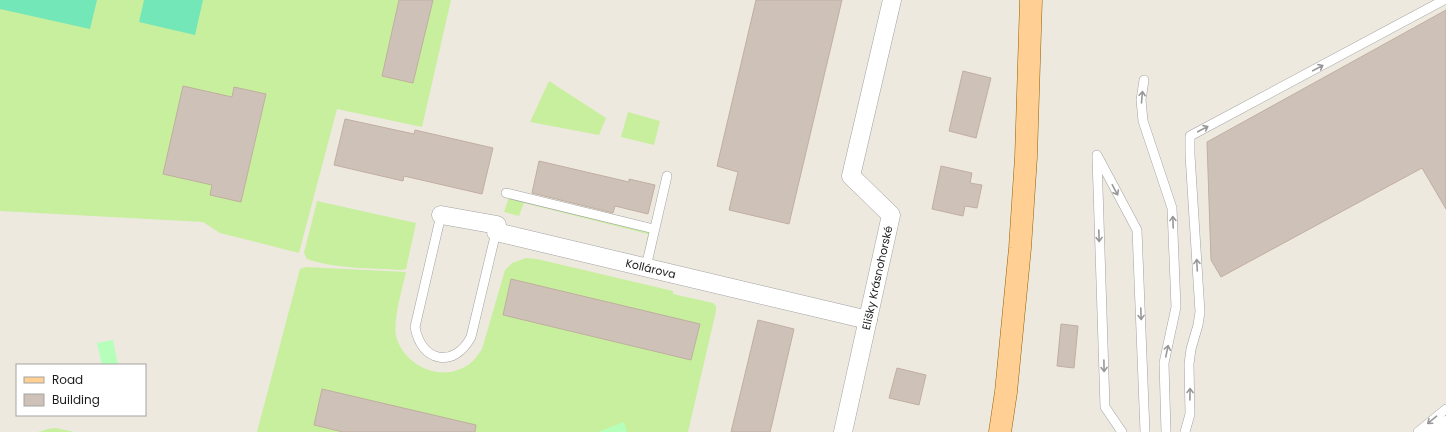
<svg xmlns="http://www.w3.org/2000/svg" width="1446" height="432" font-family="Poppins,sans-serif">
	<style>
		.grass { fill: #c7ef9e }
		.park { fill: #b5ffbb }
		.pitch { fill: #74e7b9 }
		.building { fill: #cec2b8; stroke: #c1aea0 }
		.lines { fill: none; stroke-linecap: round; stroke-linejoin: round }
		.lane-casing { stroke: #a2a2a2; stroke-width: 10 }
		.street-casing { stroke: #a2a2a2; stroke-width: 19 }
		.primary-casing { stroke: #926000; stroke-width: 23 }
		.lane { stroke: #fff; stroke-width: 9 }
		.street { stroke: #fff; stroke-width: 18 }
		.primary { stroke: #ffcf93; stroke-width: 22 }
		.oneway { stroke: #989898 }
		.labels { text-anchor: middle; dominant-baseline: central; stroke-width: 3.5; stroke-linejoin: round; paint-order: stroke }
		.street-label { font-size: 11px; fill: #1b1b1b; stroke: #fff }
	</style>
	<rect width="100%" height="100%" fill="#eee9df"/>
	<g class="grass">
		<path d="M0,0h451l-29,127 -85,-18 -38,144 -79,-20 -17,-11 -203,-11z"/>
		<path d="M549,81l57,37 -7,17 -69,-13z"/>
		<path d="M628,112l32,9 -6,24 -33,-8z"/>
		<path d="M509,197l144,34 -7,22 -1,-3 3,-16 -124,-31 -5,13 -15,-4z"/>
		<path d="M317,201l99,22 -10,46 -5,1c-29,-2 -66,-1 -94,-11l-3,-6z"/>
		<path d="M526,258l11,1 136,32v3l40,9 3,3v5l-28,121h-431l43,-163 6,-2 100,5c-4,17 -13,48 -10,64 8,30 45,47 72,29 6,-4 10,-10 14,-16l23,-79 7,-7z"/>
		<path d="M56,428l18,4h-36l10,-3z"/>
	</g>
	<g class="park">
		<path d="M113,340l5,25h-16l-5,-22z"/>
		<path d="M624,422l3,10h-29z"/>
	</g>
	<g class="pitch">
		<path d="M0,0h97l-7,29 -90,-20z"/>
		<path d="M144,0h59l-8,35 -56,-13z"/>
	</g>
	<g class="building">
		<path d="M399,0h34l-20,83 -31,-7z"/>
		<path d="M756,0h86l-53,224 -60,-14 9,-38 -21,-6z"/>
		<path d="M1446,10v199l-24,-41 -201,109 -10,-17 -4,-118z"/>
		<path d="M963,71l28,7 -15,60 -27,-7z"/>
		<path d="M183,86l49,11 2,-10 32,7 -25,108 -31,-7 2,-10 -49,-11z"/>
		<path d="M345,119l69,15 1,-4 78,18 -11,46 -78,-18 -1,5 -69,-16z"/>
		<path d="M539,161l90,21v-3l26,6 -7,29 -33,-8 -2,7 -81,-20z"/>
		<path d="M941,166l31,7 -2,10 12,2 -5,23 -12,-2 -2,10 -31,-7z"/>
		<path d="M511,279l189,45 -9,36 -188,-45z"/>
		<path d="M758,320l36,9 -22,95 -2,8h-39z"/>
		<path d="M1061,324l17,2 -4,42 -17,-2z"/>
		<path d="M897,368l29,7 -7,30 -30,-7z"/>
		<path d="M322,389l154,36 -1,7h-132l-29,-7z"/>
	</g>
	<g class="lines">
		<g class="lane-casing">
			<g id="lane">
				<path d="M1144,80l-3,20 2,21 29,87 4,99 -12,56 2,69"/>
				<path d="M1097,155l40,75 8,202"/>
				<path d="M1097,157l8,250 17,25"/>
				<path d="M506,193l148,36"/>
				<path d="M441,215l-26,112c6,35 39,42 56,10l25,-105"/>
				<path d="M646,267l21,-91"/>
				<path d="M1185,432l5,-18 -1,-50 2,-15 7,-24 2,-13 -10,-157v-19l254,-136"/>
				<path d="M1418,432l28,-23"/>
			</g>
		</g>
		<g class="street-casing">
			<g id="street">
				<path id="s1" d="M441,215l56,10 -1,7 372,88"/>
				<path id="s2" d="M843,432l48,-217 -40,-39 41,-176"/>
				<path d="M1433,432l13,-7"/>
			</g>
		</g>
		<g class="primary-casing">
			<path id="primary" d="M1000,432l6,-40 14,-144 6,-91 5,-157"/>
		</g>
		<use href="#lane" class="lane"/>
		<use href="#street" class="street"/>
		<use href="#primary" class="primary"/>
	</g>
	<defs><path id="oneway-shaft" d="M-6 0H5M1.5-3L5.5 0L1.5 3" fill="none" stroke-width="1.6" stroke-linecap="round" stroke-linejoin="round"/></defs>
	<g class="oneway">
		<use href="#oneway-shaft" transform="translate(1318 68) rotate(-28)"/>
		<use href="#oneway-shaft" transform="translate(1142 97) rotate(-85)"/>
		<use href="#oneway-shaft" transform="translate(1203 129) rotate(-28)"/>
		<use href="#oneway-shaft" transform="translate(1115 190) rotate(62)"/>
		<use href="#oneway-shaft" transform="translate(1173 222) rotate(-92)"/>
		<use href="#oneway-shaft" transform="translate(1099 236) rotate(88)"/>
		<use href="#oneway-shaft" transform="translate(1197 265) rotate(-93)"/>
		<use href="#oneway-shaft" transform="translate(1141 314) rotate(88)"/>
		<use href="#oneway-shaft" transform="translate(1167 351) rotate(-78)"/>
		<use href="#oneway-shaft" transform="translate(1104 366) rotate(89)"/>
		<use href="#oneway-shaft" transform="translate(1190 394) rotate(-89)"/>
		<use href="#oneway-shaft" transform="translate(1432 420) rotate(140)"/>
	</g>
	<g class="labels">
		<g class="street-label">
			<text stroke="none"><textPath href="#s1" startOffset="223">Kollárova</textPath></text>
			<text stroke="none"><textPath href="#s2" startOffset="158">Elišky Krásnohorské</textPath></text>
		</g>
	</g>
	<rect x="16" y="364" width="130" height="52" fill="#ffffff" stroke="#a4a4a4"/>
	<rect x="24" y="377" width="20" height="6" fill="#ffcf93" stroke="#a4a4a4"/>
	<text x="52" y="384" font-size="12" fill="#1b1b1b">Road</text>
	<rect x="24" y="394" width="20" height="12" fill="#cec2b8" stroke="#a4a4a4"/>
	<text x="52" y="404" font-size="12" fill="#1b1b1b">Building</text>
</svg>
